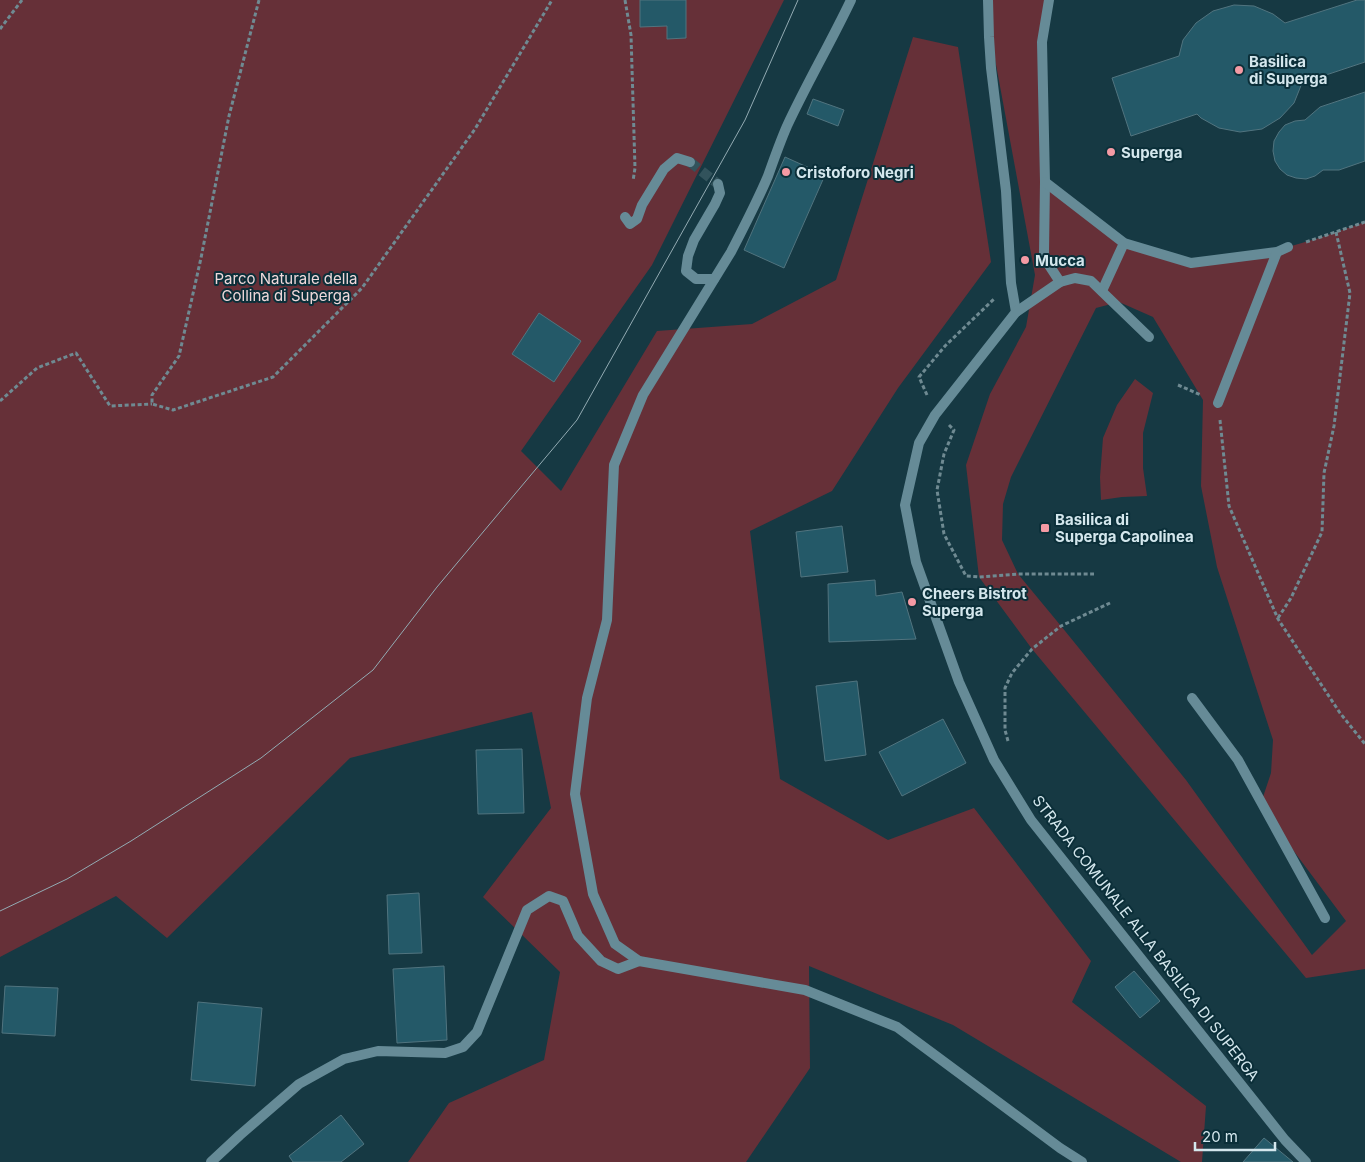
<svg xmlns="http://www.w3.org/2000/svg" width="1365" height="1162" font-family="Inter,sans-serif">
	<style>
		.green { fill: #663038; fill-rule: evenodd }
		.building { fill: #245968; stroke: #51747f }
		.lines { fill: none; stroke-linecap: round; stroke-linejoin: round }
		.street-tunnel { stroke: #32535c; stroke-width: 10; stroke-dasharray: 10 5; stroke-linecap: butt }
		.path { stroke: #6f8a92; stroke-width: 3; stroke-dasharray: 4 2.5; stroke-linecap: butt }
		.lane { stroke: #668b97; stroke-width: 10 }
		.street { stroke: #668b97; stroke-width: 10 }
		.tram { stroke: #93abb3; stroke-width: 1 }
		.poi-dot { fill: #f49aa4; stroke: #0b2f39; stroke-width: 2 }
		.labels { text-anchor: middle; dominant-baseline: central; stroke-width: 4; stroke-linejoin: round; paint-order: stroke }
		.poi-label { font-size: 15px; font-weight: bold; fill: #d4e7ed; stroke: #0b2f39; text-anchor: start }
		.park-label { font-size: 15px; fill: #f0d8da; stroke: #0b2f39 }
		.street-label { font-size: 15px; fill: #d4e7ed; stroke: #0b2f39 }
	</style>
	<rect width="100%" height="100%" fill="#163943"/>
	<g class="green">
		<path d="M0,0h784l-132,265 -131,186 40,40 96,-160 95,-7 84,-44 77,-243 45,10 33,215 -93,126 -66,103 -82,40 30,248 108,61 86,-32 117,153 -19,41 134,104 -4,56h-21l-228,-137 -144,-59 1,102 -64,94h-338l41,-59 95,-43 16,-88 -77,-75 68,-89 -19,-96 -182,46 -183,180 -51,-42 -116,61z"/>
		<path d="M984,0h65l-7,42 3,140 79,61 68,20 96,-16 31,-9 46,-16v747l-59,9 -274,-329 -53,-72 -13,-112 24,-71 36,-67 9,-52zM1119,302l34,15 50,83 -2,86 16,81 56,173 -2,33 -11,33 86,115 -34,34 -126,-175 -125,-154 -43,-52 -16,-34 1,-36 8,-27 85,-169z"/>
		<path d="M1135,379l18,14 -10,40v35l4,28 -25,1 -21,3 -1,-23 3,-39 14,-33z"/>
	</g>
	<g class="building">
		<path d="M640,0h46v38l-19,1v-13l-27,1z"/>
		<path d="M1357,0h8v62l-63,21 -8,20 -14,15 -18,11 -22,3 -21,-4 -18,-10 -4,-4 -66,22 -19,-58 67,-22 4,-16 13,-17 17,-12 21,-6 20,1 19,8 12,9z"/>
		<path d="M1365,92v69l-26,9h-16l-8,6 -9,3 -10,-1 -9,-3 -7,-6 -5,-8 -2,-10 1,-10 5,-9 6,-7 10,-4 10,-1 15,-13z"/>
		<path d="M813,99l31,11 -6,16 -31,-12z"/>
		<path d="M785,157l40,18 -41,93 -40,-18z"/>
		<path d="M539,313l42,28 -27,41 -42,-28z"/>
		<path d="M842,526l6,46 -47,5 -5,-45z"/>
		<path d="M875,580l1,16 26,-4 14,47 -87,3 -1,-58z"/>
		<path d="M857,681l9,74 -41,6 -9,-75z"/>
		<path d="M943,719l23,44 -64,33 -23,-44z"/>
		<path d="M522,749l2,64 -46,1 -2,-64z"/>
		<path d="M419,893l3,60 -33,1 -2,-59z"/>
		<path d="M444,966l3,74 -50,3 -4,-74z"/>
		<path d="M1134,971l26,30 -20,17 -25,-31z"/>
		<path d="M5,986l53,2 -3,48 -53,-3z"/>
		<path d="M198,1002l64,6 -7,78 -64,-6z"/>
		<path d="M341,1115l23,29 -23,18h-48l-4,-6z"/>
		<path d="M1264,1138l29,24h-50z"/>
	</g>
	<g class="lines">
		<path class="street-tunnel" d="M690,162l28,22"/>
		<g class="path">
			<path d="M259,0l-30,116 -28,142 -22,98 -27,39v9l21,6 100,-33 89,-89 113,-159 77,-129"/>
			<path d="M625,0l6,35 4,133 -2,13"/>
			<path d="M0,29l22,-29"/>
			<path d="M1306,242l59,-20"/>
			<path d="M1178,385l23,10"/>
			<path d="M927,395l-8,-18 26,-31 49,-47"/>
			<path d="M0,401l37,-33 39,-15 34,53 42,-2"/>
			<path d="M1220,420l9,86 49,113 62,94 25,31"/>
			<path d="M949,425l5,5 -10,24 -7,36 7,44 22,42 13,1 39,-3h76"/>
			<path d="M1278,618l13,-20 31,-66 2,-59 10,-47 16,-133 -14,-61"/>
			<path d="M1008,741l-3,-11v-42l7,-15 20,-24 29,-23 49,-23"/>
		</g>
		<path class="lane" d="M1192,698l46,62 87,158"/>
		<g class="street">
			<path d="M851,0c-20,42 -44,83 -64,126 -7,16 -13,33 -19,50 -11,26 -24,51 -37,76l-88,143 -29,70 -7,155 -20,78 -12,96 18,100 22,50 24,17 166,29 92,37 163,121 22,14"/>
			<path d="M988,0l1,37 2,31 15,123 5,92 5,29"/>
			<path d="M1049,0l-7,42 3,140 -1,71 1,6 15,23"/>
			<path d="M1045,182l79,61 67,20 86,-11 11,-5"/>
			<path d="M625,217l5,7 7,-5 5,-14 22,-36 13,-11 13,4"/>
			<path d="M714,279h-18l-10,-8 2,-15 6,-16 21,-36 5,-11 -2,-9"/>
			<path d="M1102,291l22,-48"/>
			<path d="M1149,337l-58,-56 -16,-3 -15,4 -44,30 -81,103 -16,28 -14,62 11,57 43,120 35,78 37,60 254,320 21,22"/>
			<path d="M1218,403l59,-151"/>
			<path d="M211,1162l29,-27 59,-51 45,-25 34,-8 67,2 18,-6 14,-15 50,-122 22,-14 14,5 15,35 23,25 17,8 21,-8"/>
		</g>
		<path class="tram" d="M0,911l67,-32 64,-38 130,-83 112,-88 64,-83 140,-167 168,-300 53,-120"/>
	</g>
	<g class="poi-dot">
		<circle cx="1239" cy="70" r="5"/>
		<circle cx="1111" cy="152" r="5"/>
		<circle cx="786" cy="172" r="5"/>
		<circle cx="1025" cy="260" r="5"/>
		<rect x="1040" y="523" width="10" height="10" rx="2.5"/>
		<circle cx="912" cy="602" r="5"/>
	</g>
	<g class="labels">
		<g class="poi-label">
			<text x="1249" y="61">Basilica<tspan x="1249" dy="17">di Superga</tspan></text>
			<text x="1121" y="152">Superga</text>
			<text x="796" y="172">Cristoforo Negri</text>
			<text x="1035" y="260">Mucca</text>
			<text x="1055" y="519">Basilica di<tspan x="1055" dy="17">Superga Capolinea</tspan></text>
			<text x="922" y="593">Cheers Bistrot<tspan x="922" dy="17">Superga</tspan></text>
		</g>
		<g class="park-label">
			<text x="286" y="278">Parco Naturale della<tspan x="286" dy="17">Collina di Superga</tspan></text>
		</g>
		<g class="street-label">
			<text transform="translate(1146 938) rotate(52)">STRADA COMUNALE ALLA BASILICA DI SUPERGA</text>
		</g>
	</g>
	<path d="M1195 1142v8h80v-8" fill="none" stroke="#d4e7ed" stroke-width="2.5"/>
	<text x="1202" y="1142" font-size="15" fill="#d4e7ed" stroke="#0b2f39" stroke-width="4" paint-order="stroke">20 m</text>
</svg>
